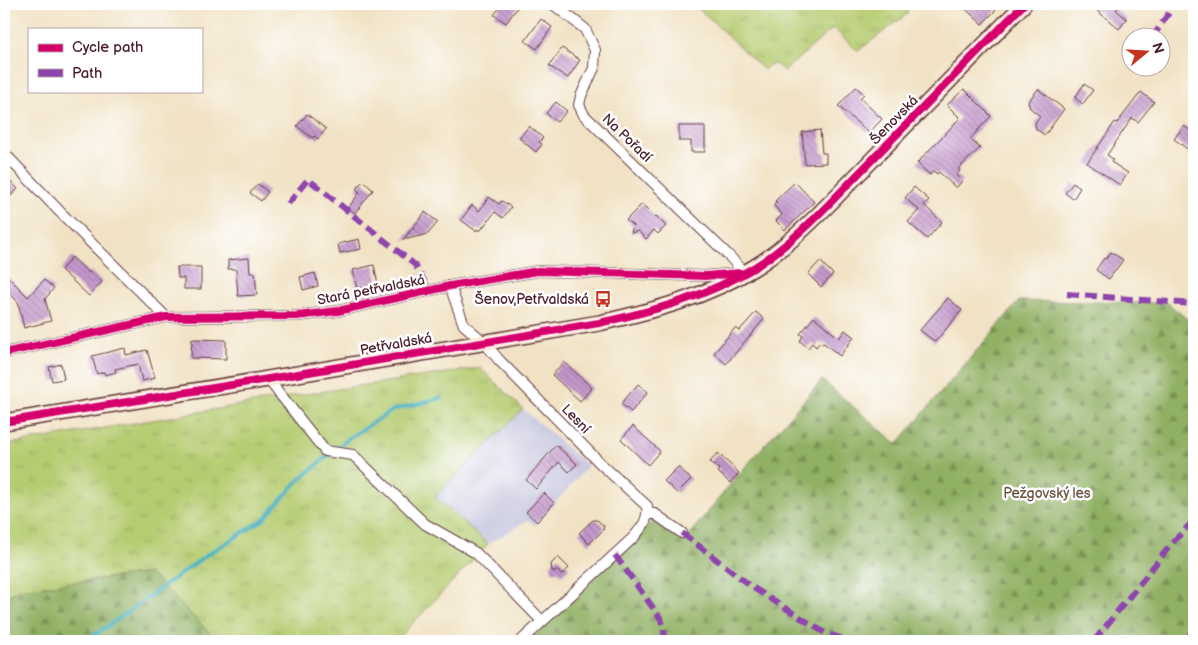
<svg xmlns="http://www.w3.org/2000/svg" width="1198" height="645" font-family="'Balsamiq Sans',sans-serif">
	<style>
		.industrial { fill: #c2c2dc }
		.grass { fill: url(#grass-tufts); stroke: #80764e }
		.forest { fill: url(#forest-firs); stroke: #6d6847 }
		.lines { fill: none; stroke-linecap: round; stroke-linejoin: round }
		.stream { stroke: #3eaebb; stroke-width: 4 }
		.building { fill: url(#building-back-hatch) }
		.minor-casing { stroke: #633c42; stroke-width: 12 }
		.secondary-casing { stroke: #633c42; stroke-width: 18 }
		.minor { stroke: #fff; stroke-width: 10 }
		.secondary { stroke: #fbe5cf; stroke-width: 15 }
		.quiet { stroke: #8e44ad; stroke-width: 6; stroke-dasharray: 12 6; stroke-linecap: butt }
		.cycleway-casing { stroke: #fff; stroke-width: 11 }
		.cycleway { stroke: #d6006c; stroke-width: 8 }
		.labels { text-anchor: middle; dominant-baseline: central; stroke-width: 5; stroke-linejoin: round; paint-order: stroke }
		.street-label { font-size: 14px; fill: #4a1f2b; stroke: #fff }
		.poi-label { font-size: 14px; fill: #4a1f2b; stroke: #fff; text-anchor: end }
		.park-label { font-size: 14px; fill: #6a5340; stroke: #fff }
	</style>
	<defs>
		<pattern id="grass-tufts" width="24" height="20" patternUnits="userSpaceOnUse" patternTransform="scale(1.25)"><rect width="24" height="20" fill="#b6cc71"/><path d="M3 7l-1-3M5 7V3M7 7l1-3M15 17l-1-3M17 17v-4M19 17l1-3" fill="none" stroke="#9eaf62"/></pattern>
		<pattern id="forest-firs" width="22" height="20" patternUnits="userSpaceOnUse" patternTransform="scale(1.25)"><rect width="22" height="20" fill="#90b063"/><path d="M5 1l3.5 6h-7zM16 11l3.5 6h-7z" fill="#788f52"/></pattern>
		<pattern id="building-back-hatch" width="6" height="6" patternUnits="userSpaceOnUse" patternTransform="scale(1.25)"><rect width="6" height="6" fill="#c499cc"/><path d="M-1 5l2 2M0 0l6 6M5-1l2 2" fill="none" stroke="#a17ca6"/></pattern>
	</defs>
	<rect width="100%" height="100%" fill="#fff"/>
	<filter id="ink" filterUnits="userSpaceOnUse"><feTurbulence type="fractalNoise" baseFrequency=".02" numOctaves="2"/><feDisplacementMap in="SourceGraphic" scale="10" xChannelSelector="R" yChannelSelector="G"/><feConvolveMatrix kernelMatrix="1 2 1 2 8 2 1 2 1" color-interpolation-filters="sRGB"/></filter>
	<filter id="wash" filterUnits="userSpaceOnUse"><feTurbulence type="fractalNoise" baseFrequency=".0096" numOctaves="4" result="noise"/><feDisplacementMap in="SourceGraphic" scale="20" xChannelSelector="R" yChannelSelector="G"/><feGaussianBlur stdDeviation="1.12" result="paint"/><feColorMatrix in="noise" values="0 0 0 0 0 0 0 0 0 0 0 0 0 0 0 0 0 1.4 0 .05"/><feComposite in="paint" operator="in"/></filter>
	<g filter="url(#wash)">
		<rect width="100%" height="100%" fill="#f1e2c4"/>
		<path class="industrial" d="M523,409l65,57 -53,59 -7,-5 -40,24 -53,-47z"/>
		<g class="grass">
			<path d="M694,4h214l-1,10 -49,37 -25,-23 -49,43 -8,-7 -7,1 -5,5z"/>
			<path d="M480,368l43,41 -88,88 53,47 -92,97h-103l-6,-5 -6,5h-63l-69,-68 -129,16 -16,9v-153l308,-52z"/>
		</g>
		<g class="forest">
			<path d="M1019,301l149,2 26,22v316h-665l123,-120 31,21 56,-68 83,-94 75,64z"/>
			<path d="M149,573l69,68h-214v-43l16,-9z"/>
		</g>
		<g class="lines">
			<g class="stream">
				<path d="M335,450l14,-12 44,-28 48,-12"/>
				<path d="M85,641l29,-19 94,-68 55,-34 34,-38 33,-28"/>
			</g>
		</g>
		<g id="blocks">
			<g class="building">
				<path d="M503,4h17l-14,19 -12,-8z"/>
				<path d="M960,4h29l7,6 -14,14z"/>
				<path d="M1089,4h32l-5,6 11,9 -8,10z"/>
				<path d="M541,19l11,8 -15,22 -12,-8z"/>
				<path d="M562,48l18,12 -12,18 -19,-12z"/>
				<path d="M1084,84l9,6 -10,14 -8,-6z"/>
				<path d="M856,87l8,7 -4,4 22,21 -13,14 -31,-27z"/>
				<path d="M964,89l27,27 -21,23 10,9 -22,21 2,2 -4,4 6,6 -6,7 -17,-16 -2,2 -4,-3 -3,4 -13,-12 43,-45 -13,-13z"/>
				<path d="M1038,89l26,20 -19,26 -9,-6 -1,-6 5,-7 -10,-8 -2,-6z"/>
				<path d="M1141,92l13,10 -16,20 -6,-4 -25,37 6,4 -2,3 17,11 -8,12 -33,-22 28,-41 2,1z"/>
				<path d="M556,102l11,9 -10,11 -11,-9z"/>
				<path d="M307,114l19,15 -8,10 -4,-3 -2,2 -15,-12z"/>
				<path d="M529,126l14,12 -4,4 3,2 -6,8 -17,-14z"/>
				<path d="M679,126h26v26h-14v-11h-12z"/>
				<path d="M1184,126l10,7v21l-20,-15z"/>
				<path d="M820,130l2,23h4v10l-21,1 -3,-32z"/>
				<path d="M4,174l14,15 -14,13z"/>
				<path d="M363,181l10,9 -18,23 -7,-5 12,-16 -4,-3z"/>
				<path d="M795,182l19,20 -29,28 -9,-9 6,-6 -8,-10 3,-3 -2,-1z"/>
				<path d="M1073,183l7,5 -7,11 -8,-6z"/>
				<path d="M258,184l10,8 -7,9 -11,-8z"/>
				<path d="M914,187l15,13 -5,5 18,17 -15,17 -19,-17 11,-12 -14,-12z"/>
				<path d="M489,197l10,7 3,-3 9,6 -8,11 -8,-6 -15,19 -3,-2 -1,2 -15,-11 11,-15 7,6z"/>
				<path d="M642,204l13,13 1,-1 10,10 -8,8 -4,-4 -8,9 -8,-8 -7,2 2,-7 -7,-6z"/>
				<path d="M425,212l13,10 -10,12 -25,6z"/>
				<path d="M359,239l2,10 -21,4 -2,-9z"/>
				<path d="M1111,252l12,8 -14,19 -13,-9 8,-12 2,1z"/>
				<path d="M72,257l17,16 1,-2 12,11 -13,14 -28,-26z"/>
				<path d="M249,258l1,15h5l2,22 -19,1 -2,-27h-8v-9z"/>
				<path d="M820,261l13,13 -12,13 -13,-13z"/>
				<path d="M374,265l4,19 -21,5 -4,-19z"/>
				<path d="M177,267h24v22h-17v-11h-6z"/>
				<path d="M4,273l24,24 16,-17 10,8 -9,11 6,22 -27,7 -6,-26 -14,-15z"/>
				<path d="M315,273l3,13 -15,4 -3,-13z"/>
				<path d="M948,298l14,12 -27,32 -15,-12z"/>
				<path d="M756,312l8,7 -38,45 -12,-11 21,-25 4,3z"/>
				<path d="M814,317l25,21 6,-8 9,7 -14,19 -16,-13 -1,1 -3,-2 -4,5 -4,-4 -4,5 -8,-7 3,-5 -3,-2z"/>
				<path d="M192,339l34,1v19l-35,-1z"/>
				<path d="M125,348l1,7 21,-5 8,28 -13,3 -4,-17 -23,5 1,3 -11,3 -1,-3 -7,2 -5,-18z"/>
				<path d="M564,362l28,26 -12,13 -28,-26z"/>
				<path d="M61,364l3,15 -12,2 -3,-14z"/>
				<path d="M638,384l10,8 -17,20 -10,-8z"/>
				<path d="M633,426l27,25 -12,14 -27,-26z"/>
				<path d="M556,445l21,19 -8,8 -10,-10 -23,27 -10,-9z"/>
				<path d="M718,453l21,20 -9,10 -12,-11 2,-2 -10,-8z"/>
				<path d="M678,467l13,12 -14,14 -13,-12z"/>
				<path d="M544,493l10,10 -17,19 -11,-10z"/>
				<path d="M593,520h4l7,6 -1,4 -14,14 -10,-11z"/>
				<path d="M558,557l11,11 -8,7 -3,-4h-6l-1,-7z"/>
			</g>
		</g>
	</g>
	<g filter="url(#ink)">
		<use href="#blocks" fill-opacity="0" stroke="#633c42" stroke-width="1"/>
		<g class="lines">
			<g class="minor-casing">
				<g id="minor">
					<path d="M553,4l32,25 10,21 -1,18 -13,28 -2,9 5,10 144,140 17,18"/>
					<path d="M4,153l56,59 106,105"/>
					<path d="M450,286l14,39 20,17 15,18 103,105 45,41c2,14 -5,21 -13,31l-113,104"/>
					<path d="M4,353l162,-36 131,-1 41,-5 112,-25 88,-15 167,5 34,-3"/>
					<path d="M268,379l57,72 28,4 72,69 51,29 66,68"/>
					<path d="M648,514h7l27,19"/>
				</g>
			</g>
			<g class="secondary-casing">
				<path id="secondary" d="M4,422l264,-43 331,-56c54,-12 108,-26 156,-56 27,-17 50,-39 73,-62l196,-201"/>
			</g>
			<use href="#minor" class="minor"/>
			<use href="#secondary" class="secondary"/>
			<g class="quiet">
				<path d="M1152,38l23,-34"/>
				<path d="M288,204l20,-25 107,86 15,26"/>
				<path d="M1067,294l127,10"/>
				<path d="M682,533l70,54 73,46 25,8"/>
				<path d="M615,555l46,64 5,22"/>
				<path d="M1094,641l79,-99 21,-22"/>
				<path d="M1185,641l9,-11"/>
			</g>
			<g class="cycleway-casing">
				<g id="cycleway">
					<path d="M4,353l162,-36 131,-1 41,-5 112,-25 88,-15 167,5 35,-3"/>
					<path d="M4,422l264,-43 331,-56c54,-12 108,-26 156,-56 27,-17 50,-39 73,-62l196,-201"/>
				</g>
			</g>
			<use href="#cycleway" class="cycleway"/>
		</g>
	</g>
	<defs>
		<g id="bus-bare" transform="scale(1.35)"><path d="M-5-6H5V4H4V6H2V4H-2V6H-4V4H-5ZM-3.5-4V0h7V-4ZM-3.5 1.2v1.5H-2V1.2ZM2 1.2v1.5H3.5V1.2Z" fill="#c8321e" stroke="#fff" stroke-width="2.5" paint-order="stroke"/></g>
	</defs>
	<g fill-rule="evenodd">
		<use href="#bus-bare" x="603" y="299"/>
	</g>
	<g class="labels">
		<g class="street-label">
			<text transform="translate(894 120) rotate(-46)">Šenovská</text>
			<text transform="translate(627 138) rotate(44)">Na Pořadí</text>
			<text transform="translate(371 290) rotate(-11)">Stará petřvaldská</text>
			<text transform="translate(396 344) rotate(-10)">Petřvaldská</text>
			<text transform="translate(576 419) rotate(46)">Lesní</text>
		</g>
		<g class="poi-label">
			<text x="589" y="299">Šenov,Petřvaldská</text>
		</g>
		<g class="park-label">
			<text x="1047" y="493">Pežgovský les</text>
		</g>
	</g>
	<rect width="1198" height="645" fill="none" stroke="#fff" stroke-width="20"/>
	<rect x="28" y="28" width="175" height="65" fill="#ffffff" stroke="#b7a5aa"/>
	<rect x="38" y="44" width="25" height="8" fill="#d6006c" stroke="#b7a5aa"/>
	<text x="72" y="52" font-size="15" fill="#4a1f2b">Cycle path</text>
	<rect x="38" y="69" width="25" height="8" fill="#8e44ad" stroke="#b7a5aa"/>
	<text x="72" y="78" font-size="15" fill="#4a1f2b">Path</text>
	<g transform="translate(1146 52) rotate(72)"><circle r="24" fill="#ffffff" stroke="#b7a5aa"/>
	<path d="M0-4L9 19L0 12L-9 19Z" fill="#c8321e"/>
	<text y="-8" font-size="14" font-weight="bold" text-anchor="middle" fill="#4a1f2b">N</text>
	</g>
</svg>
